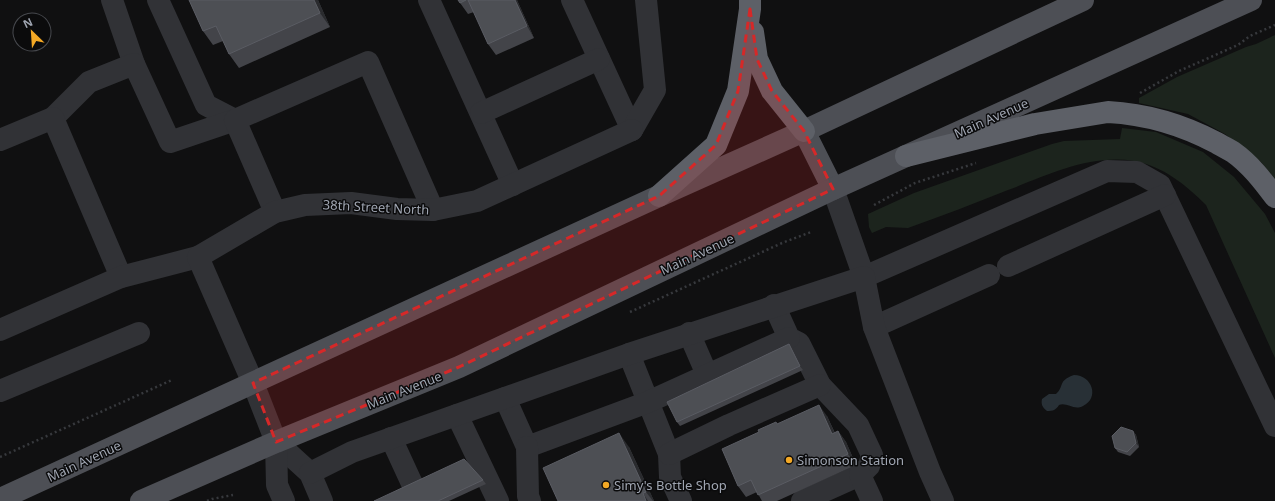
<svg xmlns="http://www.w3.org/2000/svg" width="1275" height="501" font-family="'Noto Sans',sans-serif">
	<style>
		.green { fill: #1c241d }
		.water { fill: #283036 }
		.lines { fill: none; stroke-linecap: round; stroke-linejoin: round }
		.path { stroke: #37393d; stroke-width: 2.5; stroke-dasharray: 2 3; stroke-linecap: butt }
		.minor { stroke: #313236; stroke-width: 22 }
		.major { stroke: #4d4f55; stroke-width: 22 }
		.highway { stroke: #5d6067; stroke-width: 22 }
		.wall { fill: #434449 }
		.shaded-wall { fill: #2a2b2e }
		.building { fill: #4d4f54; stroke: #5a5c63 }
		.marked { fill: #d62828; fill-opacity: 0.2; stroke: #d62828; stroke-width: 3; stroke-dasharray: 8 5; stroke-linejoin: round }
		.poi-dot { fill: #f3a825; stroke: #0b0b0c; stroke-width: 1.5 }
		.labels { text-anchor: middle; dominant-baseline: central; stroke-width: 3; stroke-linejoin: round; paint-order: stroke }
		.street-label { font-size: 13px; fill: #a0a6b2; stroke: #0b0b0c }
		.poi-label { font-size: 13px; fill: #a0a6b2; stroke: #0b0b0c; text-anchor: start }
	</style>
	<rect width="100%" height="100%" fill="#101011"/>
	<g class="green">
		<path d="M1275,35v144l-14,-17 -36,-28 -37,-20 -49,-11v-5l38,-21 69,-30 10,-3z"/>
		<path d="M1122,128l34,4 47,20 31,25 31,37 10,19v125l-69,-153c-20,-20 -43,-39 -72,-44 -44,-7 -86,14 -126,29 -33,13 -66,26 -100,38l-22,-1 -14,6 -3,-6 -1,-13 46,-21 138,-49 12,-3 56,-2z"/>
	</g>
	<path class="water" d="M1074,375c18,0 26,23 9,31 -9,5 -16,-4 -24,-1 -3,5 -6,6 -12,6 -5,-4 -6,-7 -5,-12l7,-5h7c9,-8 1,-13 18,-19z"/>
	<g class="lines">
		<g class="path">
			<path d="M1140,93l39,-22 59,-26 12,-9 25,-11"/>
			<path d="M874,205l41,-22 61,-20"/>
			<path d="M630,312l152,-69 29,-11"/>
			<path d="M0,457l172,-77"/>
			<path d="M207,501l5,-2 21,-4"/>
		</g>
		<g class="minor">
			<path d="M112,0l22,64"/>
			<path d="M158,0l48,105 29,15"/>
			<path d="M429,0l84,185"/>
			<path d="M572,0l60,130"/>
			<path d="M481,113l118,-54"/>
			<path d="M53,118l36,-36 45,-18 36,78 65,-22"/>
			<path d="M632,130l23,-40 -9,-90"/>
			<path d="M0,140l53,-22 68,159"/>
			<path d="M833,189l31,88 243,-106 30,1 23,13 115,241"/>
			<path d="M275,212l-40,-92 133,-58 65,148"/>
			<path d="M1008,266l157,-71"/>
			<path d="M774,305l15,33 10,5 21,42 38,40 14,30 -3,11 -9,9 -58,26"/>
			<path d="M874,327l115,-52"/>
			<path d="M0,330l121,-53 77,-20"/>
			<path d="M689,333l23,53"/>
			<path d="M629,354l40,100 1,23 11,24"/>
			<path d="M0,391l139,-58"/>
			<path d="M505,398l22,49 121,-45 141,-64"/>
			<path d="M457,415l41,86"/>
			<path d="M391,438l23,50"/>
			<path d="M276,442l34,31 12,28"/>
			<path d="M527,447l1,49 2,5"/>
			<path d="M669,454l60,-29 91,-40"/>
			<path d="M310,473l42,-21 277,-98 235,-77 10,50 56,145 13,29"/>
			<path d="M860,475l12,26"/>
			<path d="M284,501l-7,-16 -1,-43 -23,-59 -55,-126 77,-45 30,-7 46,-2 46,6 36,1 44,-9 155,-71"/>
		</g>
		<g class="major">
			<path d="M804,131l29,58"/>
			<path d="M0,499l659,-303 145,-65 279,-131"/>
			<path d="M141,501l135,-59 183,-75 374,-178 418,-189"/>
		</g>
		<g class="highway">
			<path d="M753,32l4,27 15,32 32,40"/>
			<path d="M906,156l129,-32 73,-12c38,2 75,13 109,31 5,3 11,6 16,9 17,12 30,29 42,45"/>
			<path d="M659,196l57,-51 22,-54 12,-82v-9"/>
		</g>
	</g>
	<g class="wall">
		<path d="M189,0h129l12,27 -91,41 -10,-14 -6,-13 -10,4 -10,-14z"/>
		<path d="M458,0h59l17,38 -38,17 -8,-11 -14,-32 -6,2z"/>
		<path d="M789,344l3,4 11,22 -123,56 -3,-4z"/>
		<path d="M827,416l8,17 3,-2 8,11 10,23 -79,36h-15l-5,-9 -11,5 -8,-11z"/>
		<path d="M1133,431l3,4 3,12 -9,9 -12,-4 -3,-4z"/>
		<path d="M629,447l25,54h-96z"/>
		<path d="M483,480l3,4 -37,17h-75z"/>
	</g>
	<g class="shaded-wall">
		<path d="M314,0h4l12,27 -10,-14z"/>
		<path d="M515,0h2l17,38 -7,-12z"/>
		<path d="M789,344l3,4 11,22 -3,-4z"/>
		<path d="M819,405l8,11 13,29 -8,-11z"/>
		<path d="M838,431l8,11 10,23 -8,-11z"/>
		<path d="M1133,431l3,4 3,12 -3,-4z"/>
		<path d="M619,433l10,14 25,54h-1l-7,-9z"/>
		<path d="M643,493l5,8h-2z"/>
	</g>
	<g class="building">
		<path d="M189,0h125l6,13 -91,41 -13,-28 -13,5z"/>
		<path d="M458,0h8l-6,3z"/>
		<path d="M468,0h47l12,26 -39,18z"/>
		<path d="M789,344l11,22 -123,56 -10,-20z"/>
		<path d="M819,405l13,29 6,-3 10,23 -90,41 -7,-15 -13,6 -16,-37 37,-17 -1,-2 18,-8 1,2z"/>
		<path d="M1121,427l12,4 3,12 -9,9 -12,-4 -3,-12z"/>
		<path d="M619,433l27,59 -3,1 3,8h-88l-15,-33z"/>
		<path d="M464,459l19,21 -45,21h-64z"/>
	</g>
	<path class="marked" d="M750,9l7,50 15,32 32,40 29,58 -374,178 -183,75 -23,-59 406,-187 57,-51 22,-54z"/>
	<g class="poi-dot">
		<circle cx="789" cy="460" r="4"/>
		<circle cx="606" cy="485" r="4"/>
	</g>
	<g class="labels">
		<g class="street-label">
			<text transform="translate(991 118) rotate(-24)">Main Avenue</text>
			<text transform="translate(376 207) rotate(3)">38th Street North</text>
			<text transform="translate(697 254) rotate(-25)">Main Avenue</text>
			<text transform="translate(404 390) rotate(-22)">Main Avenue</text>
			<text transform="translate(84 461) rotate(-25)">Main Avenue</text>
		</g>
		<g class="poi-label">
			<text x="797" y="460">Simonson Station</text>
			<text x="614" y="485">Simy's Bottle Shop</text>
		</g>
	</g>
	<g transform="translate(32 32) rotate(335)"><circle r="19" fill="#0b0b0c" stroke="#47494e"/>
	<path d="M0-3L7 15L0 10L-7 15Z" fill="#f3a825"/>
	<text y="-6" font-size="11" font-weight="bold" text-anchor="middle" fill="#a0a6b2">N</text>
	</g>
</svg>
